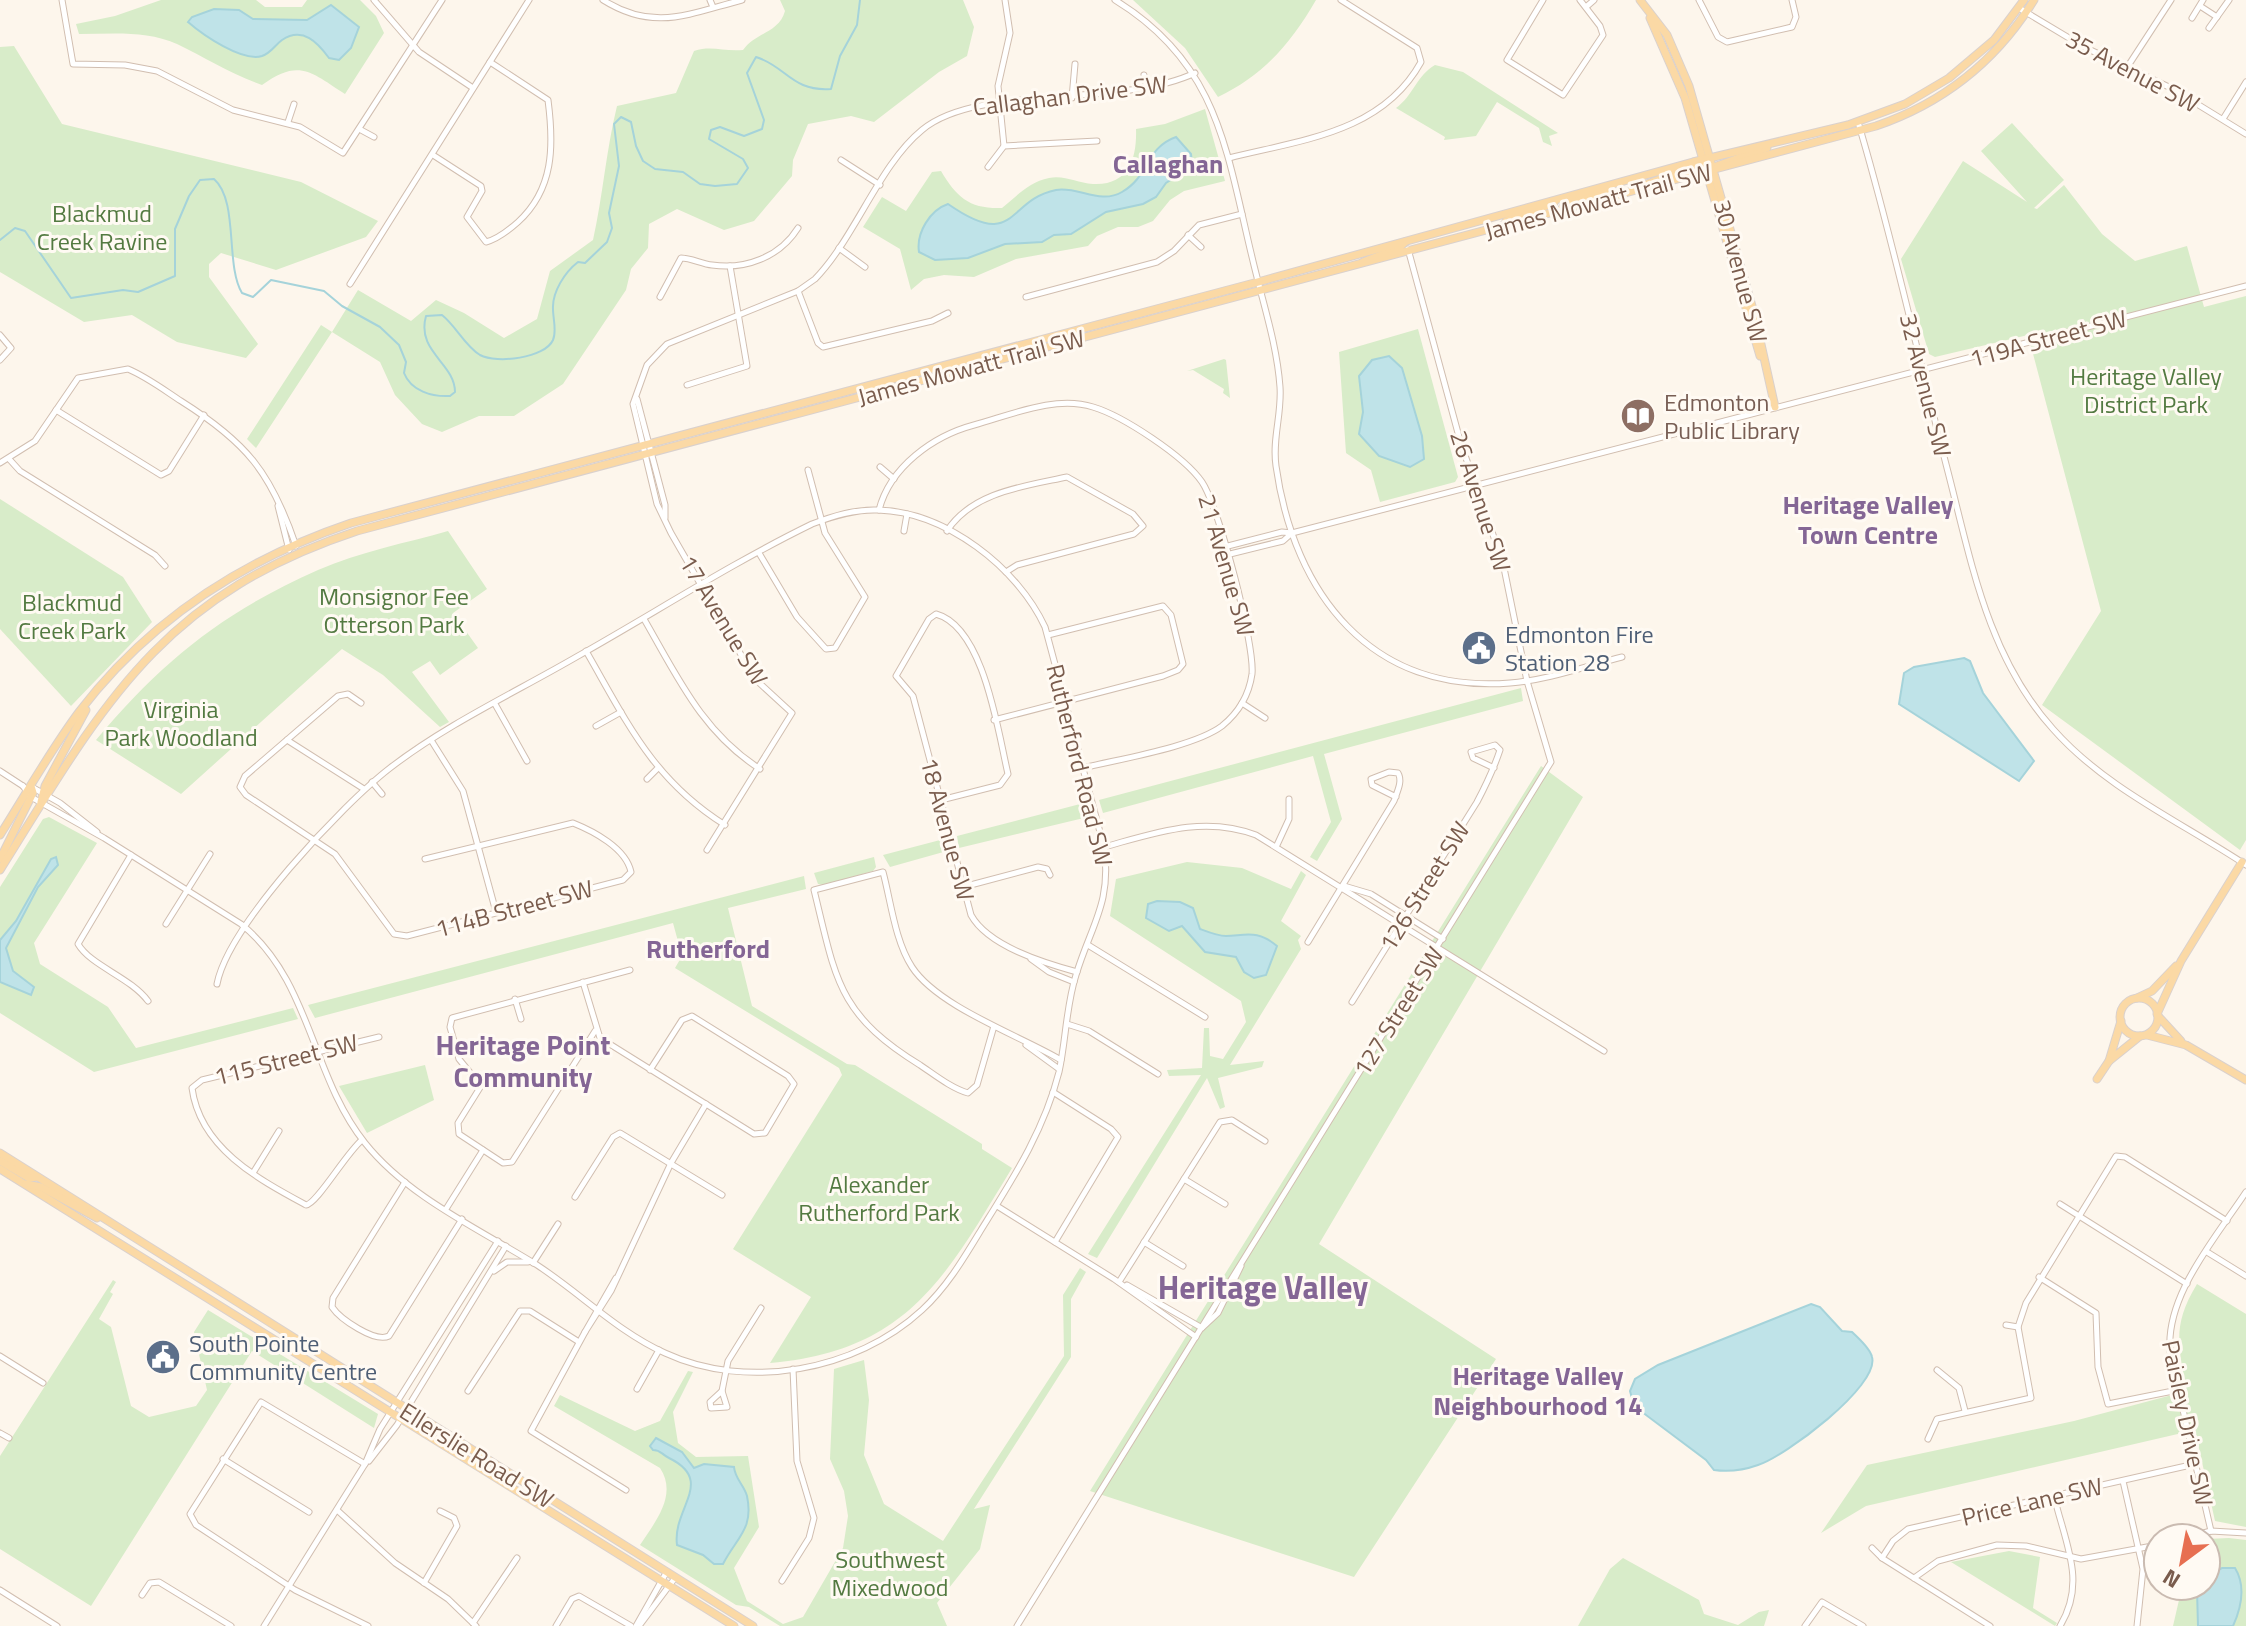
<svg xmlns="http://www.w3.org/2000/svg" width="2246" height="1626" font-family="'Titillium Web',sans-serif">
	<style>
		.green { fill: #d8ecc9 }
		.water { fill: #bfe3e8; stroke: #a5d3da; stroke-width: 2 }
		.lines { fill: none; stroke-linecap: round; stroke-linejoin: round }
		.stream { stroke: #a5d3da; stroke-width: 2 }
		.minor-casing { stroke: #d1beb0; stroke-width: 7 }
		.major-casing { stroke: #dad1cd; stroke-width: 9 }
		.minor { stroke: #fff; stroke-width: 5 }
		.major { stroke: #fbd9a5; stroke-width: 7 }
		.labels { text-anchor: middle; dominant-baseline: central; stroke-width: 6; stroke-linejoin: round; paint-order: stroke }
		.street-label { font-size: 24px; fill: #7a5c4d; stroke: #fffaf3 }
		.park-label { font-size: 24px; fill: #537a41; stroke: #fffaf3 }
		.education-label { font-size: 24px; fill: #785e54; stroke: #fffaf3; text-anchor: start }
		.service-label { font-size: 24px; fill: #4e5e75; stroke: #fffaf3; text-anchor: start }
		.neighbourhood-label { font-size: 26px; font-weight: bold; fill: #846695; stroke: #fffaf3 }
		.quarter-label { font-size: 28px; font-weight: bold; fill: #846695; stroke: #fffaf3 }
		.district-label { font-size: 32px; font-weight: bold; fill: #846695; stroke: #fffaf3 }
	</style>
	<rect width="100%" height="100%" fill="#fdf6ec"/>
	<g class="green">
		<path d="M161,0h95l9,7h37l5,-7h53l16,16 8,17 -39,61c-34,-22 -46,-36 -83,-9 -31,-11 -56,-27 -85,-41 -31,-14 -65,-10 -98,-10l-3,-10 39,-8z"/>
		<path d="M780,0h183l11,27 -7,29 -28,16 -65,50 -23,-6 -43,8 -15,36 -1,16 -38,45 -30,9 -47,-21 -28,15 -1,24 -17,21 -5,21 -63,94 -49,32h-35l-37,16 -20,-8 -27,-29 -15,-33 -48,-30 -76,116 -9,-9 74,-114 11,7 26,-42 53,31 25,-21 28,13 40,25 33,-19 13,-48 43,-31c10,-45 13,-89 24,-134l59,-13 18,-42c18,-6 30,1 49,-1 13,-18 36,-17 42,-39z"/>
		<path d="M1133,0h183c-25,43 -52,75 -98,97l-33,-49z"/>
		<path d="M14,46l48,78 239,58 77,39 -12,16 -90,33 -55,-17 -12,11v13l49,67 -12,14 -69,-16 -45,-27 -48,7 -84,-50v-225z"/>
		<path d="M1435,65l28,7 95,61 -9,3 3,10 -9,-4 -4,-14 -42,-26 -21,34 -32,4 1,-3 -49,-29c17,-12 21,-33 39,-43z"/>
		<path d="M1205,109l20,72 -41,10 -14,9 -17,21 -15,6h-20l-21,9 -9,10 -72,13 -42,18 -30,-2 -20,4 -13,11 -11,-41 -37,-22 19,-30 24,14 26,-39 9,-1c16,27 29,38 61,37 15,-12 27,-26 47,-30 16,-3 28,5 44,6 36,2 44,-26 43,-55l29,-5z"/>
		<path d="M2012,123l52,57 -30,28 3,1 27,-24 38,49 33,27 52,-15 17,61 42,-11v544l-6,10 -198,-145 59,-94 -73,-276 -93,22 -6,-3 -28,-95 62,-98 64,41 -46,-51z"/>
		<path d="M1418,329l40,148 -3,5 -75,20 -9,-32 -25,-17 -7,-101z"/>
		<path d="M1224,359l2,1 4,38 -7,-5 1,-4 -31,-19 -6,1z"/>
		<path d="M0,499l123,78 29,45 -81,84 -71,-77z"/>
		<path d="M448,531l39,58 -34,24 25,35 -38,27 -10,-14 -18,11 37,50 -9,5 -57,-52 -41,-26 -161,145 -85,-54c66,-79 127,-128 222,-170 41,-18 88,-27 130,-39z"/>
		<path d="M1521,688l2,13 -199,53 18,65 -25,42 -7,-4 21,-35 -18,-66 -210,57 -4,-13z"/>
		<path d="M1541,766l42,31 -264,447 177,115 -142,218 -264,-86z"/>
		<path d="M1084,803l4,14 -129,31 -2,-12z"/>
		<path d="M49,817l48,26 -63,100 6,21 68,43 28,41 157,-40 5,11 -204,53 -94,-59v-126l43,-68z"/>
		<path d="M944,839l3,12 -57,16 -7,-12z"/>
		<path d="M874,857l2,10 -3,4 -49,14 -6,-1 -4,-11z"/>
		<path d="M1187,862l55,6 49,21 10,-18 5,4 -25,46 20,15 -3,4 3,9 -71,116 34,-4 -2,6 -44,11 7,29 -5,2 -13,-31 -110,180 -9,-4 113,-179 -32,1 -2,-6 35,-2 2,-40h5l1,28 13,3 23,-37 -5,-21 -131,-85 6,-37z"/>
		<path d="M804,876l2,13 -78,19 24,98 95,58 8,1 127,79v5l30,19c-66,108 -103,183 -242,195l41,-66 -78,-48 109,-174 -3,-7 -164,-100 7,-12 -9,-33 -358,95 -7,-13z"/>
		<path d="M425,1065l9,35 -67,33 -28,-47z"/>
		<path d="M1080,1268l6,4 -15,27v58l-97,152 16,-4 -10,44 -43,54 10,23h-167l-31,-19 -13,-2 -96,-60c15,-23 38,-50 20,-77l-106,-62 6,-11 75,36 25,-10 28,-50 5,1 -20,40 5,31 18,14 52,-1 11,71 -25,41 13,33 36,23 20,-7 40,-69 5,-32 -4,-25 -14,-32 4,-90 30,-9 5,40 -5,55 20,49 59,37 121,-185 -1,-61z"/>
		<path d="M113,1280l3,2 -6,10 3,2 -14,25 12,8 20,79 18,11 47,-11 11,-16 -13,-58 14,-22 170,104 -4,14 -122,-77 -161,255 -91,-57v-93z"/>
		<path d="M2197,1284l49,30v213l-31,-6 -20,-91 -329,76 -45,27 46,-68 207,-44 113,-30c-9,-45 -15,-66 10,-107z"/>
		<path d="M2229,1538l17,2v86h-73l6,-26 -2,-14h29v-47z"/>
		<path d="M2009,1551l31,6 -7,51 24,15 -2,3 -104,-64z"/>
		<path d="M1623,1558l76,42 5,14 34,11 21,-13 10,-2 -5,16h-186l32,-57z"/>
	</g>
	<g class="water">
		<path d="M331,5l28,22 -8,21 -12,12 -10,-2c-11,-15 -26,-32 -47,-18 -7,5 -11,13 -20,16 -20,6 -59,-21 -74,-34l4,-5 22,-8 25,1 14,9 54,1z"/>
		<path d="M1176,137l15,17 2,18 -13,2 -14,9 -10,14 -13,7 -37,8 -35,22 -17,1 -12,7 -37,2 -37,14 -33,2 -16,-8c-3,-19 11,-42 29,-48 69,48 58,-4 108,-14 22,-4 44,15 66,2 28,-16 23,-44 54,-55z"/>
		<path d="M1389,356l13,12 20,68 2,23 -14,8 -31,-11 -20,-22 4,-22 -4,-36 13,-16z"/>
		<path d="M1964,658l6,3 13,32 51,68 -15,20 -120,-77 5,-31 10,-6z"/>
		<path d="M56,857l2,8 -20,22 -32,61 7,23 21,16 -3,8 -31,-13v-42l16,-19 35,-62z"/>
		<path d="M1157,901l23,1 13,6 7,21c8,3 18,7 26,7 22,-1 32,-6 51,10l-11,29 -12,3 -10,-6 -8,-15 -31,-5 -23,-26 -13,5 -23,-13 2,-14z"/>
		<path d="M1811,1304l9,3 22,24 10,1c7,7 18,16 20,25 8,29 -88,100 -114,108 -14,5 -30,7 -44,5l-8,-10 -72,-54 -4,-15 5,-12 23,-14z"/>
		<path d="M656,1438l26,14 12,16 10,-4 30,3c1,12 10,18 13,29 7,33 -10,41 -24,68h-9l-11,-9 -26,-10c-5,-37 39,-64 -8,-87 -8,-4 -8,-8 -16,-8l-3,-4z"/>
		<path d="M2222,1568h13c11,18 7,38 -2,58h-35l-1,-36 2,-4h7v-10z"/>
	</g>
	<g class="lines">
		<path class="stream" d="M0,240l15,-12 10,3 46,67 52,-8 15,2 37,-16v-47l14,-33 11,-16 14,-1c25,22 11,86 28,114l11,4 18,-17 53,11 18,15 38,21 19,18 7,17 -2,11c7,18 28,24 46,23l5,-4c0,-29 -39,-40 -29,-76l16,-1c14,11 23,31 38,40 17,9 65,3 73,-15 4,-9 0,-21 0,-31 -1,-17 12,-37 25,-47l7,1 22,-21 5,-14 -3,-15 10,-47 -5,-42 7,-7 10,5 5,24 7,15 12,8 28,3 17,12 15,2 22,-2 11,-16 -5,-9 -34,-20 2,-9 9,-3 24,9 18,-7 2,-9 -17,-47 9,-16c30,9 36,35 75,32l9,-33 17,-31 3,-25"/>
		<g class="minor-casing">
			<g id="minor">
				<path d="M62,0l11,64 52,1 32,6 76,39 67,17 43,26 99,-153"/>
				<path d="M374,0l45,52 54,36"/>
				<path d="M603,0c51,32 85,14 139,0"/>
				<path d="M710,0l3,7"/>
				<path d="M1115,0c103,63 111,149 137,257 10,43 25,87 28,130 2,27 -8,52 -4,79 18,128 95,228 234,217 38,-3 76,-17 112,-26"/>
				<path d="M1543,0l-36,60 56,35 40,-60 -3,-9 -20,-26"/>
				<path d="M1699,0l19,37 9,5 65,-15 4,-10 -4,-17"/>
				<path d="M2200,6l17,11"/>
				<path d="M1586,7l8,-7"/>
				<path d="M2019,8l65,39 87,41 75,46"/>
				<path d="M2192,18l11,-18"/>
				<path d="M2209,28l20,-28"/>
				<path d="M2128,66l43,-66"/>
				<path d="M1144,75l3,14"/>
				<path d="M1072,98l3,-34"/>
				<path d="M2223,119l23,-37"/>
				<path d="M288,122l6,-18"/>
				<path d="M1858,122c34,113 59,231 89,346 24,92 40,188 106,261 52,59 128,93 193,136"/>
				<path d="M361,130l13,7"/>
				<path d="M1004,146l-6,-60 12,-53 -5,-33"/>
				<path d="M433,155l48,31 1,5 -15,26 19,25c12,-3 23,-12 32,-20 36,-33 36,-76 30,-122l-58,-38"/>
				<path d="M1229,158c71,-18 153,-25 192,-96l-4,-14 -76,-48"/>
				<path d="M841,160l39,25"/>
				<path d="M988,167l16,-21 93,-5"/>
				<path d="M1188,235l13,12"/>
				<path d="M839,248l26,19"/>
				<path d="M350,284l179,-284"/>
				<path d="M798,291l20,52 5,4 109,-26 16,-8"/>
				<path d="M660,297l21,-39c10,0 21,6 31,7 33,5 68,-8 86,-37"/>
				<path d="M1026,297l131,-35 17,-11 25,-26 43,-11"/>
				<path d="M0,335l11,13 -11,12"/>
				<path d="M687,385l60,-19 -17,-100"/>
				<path d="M637,399l28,106v13"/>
				<path d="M56,410l105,65 8,-4 35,-56"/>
				<path d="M10,460l10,11 135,84 10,11"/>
				<path d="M0,463l35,-22 43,-63 50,-9c19,8 36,21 53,32 65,41 90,71 115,145"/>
				<path d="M880,467l14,12"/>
				<path d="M278,506l11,44"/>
				<path d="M879,510c11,-43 54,-74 95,-85 37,-10 81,-30 119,-18 30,9 91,49 109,75 17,25 53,163 50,192 -3,21 -14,39 -30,52 -28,21 -103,33 -139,42"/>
				<path d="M904,531l3,-17"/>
				<path d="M947,531c25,-39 78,-45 120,-54l66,37 10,12 -9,8 -117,31 -11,7"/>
				<path d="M1224,547l58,-15 10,1 954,-247"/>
				<path d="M759,553l38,64 29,32 9,-1 30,-51 -40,-64 -17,-63"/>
				<path d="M1226,555l57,-14 9,-8"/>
				<path d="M644,619c33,57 58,113 116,150"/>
				<path d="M586,651c41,71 67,129 139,174"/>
				<path d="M361,703l-13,-9 -10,2 -93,80 -5,11 6,8 89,59 59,80 13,2 216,-56 8,-8c-5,-24 -38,-41 -58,-49l-148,36"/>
				<path d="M1242,703l23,15"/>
				<path d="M495,704l32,57"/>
				<path d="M994,720l169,-44 15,-6 5,-6 -12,-49 -8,-9 -115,29"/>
				<path d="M596,726l25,-14"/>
				<path d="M287,740l77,49"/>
				<path d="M431,740l32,51 33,121"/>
				<path d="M0,771l23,15"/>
				<path d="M647,779l10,-10"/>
				<path d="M372,782l10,12"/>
				<path d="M23,786l8,11 73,41 137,86c70,56 70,152 124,219 43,54 114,86 172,122 43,28 81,67 128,88 82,38 191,18 257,-43 25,-23 42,-52 59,-80 31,-50 63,-99 78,-158 7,-32 7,-66 17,-97 15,-50 36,-72 28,-128l-59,-220c-28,-60 -99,-115 -167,-117 -23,-1 -45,6 -66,14 -80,39 -156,88 -234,132 -62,36 -131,68 -188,112 -48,37 -162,158 -173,216"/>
				<path d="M30,786l30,17 37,29"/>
				<path d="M941,800l59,-15 8,-11c-10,-42 -24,-147 -72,-160l-7,5 -33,57 17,20 58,219c17,31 73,48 106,57"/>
				<path d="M1277,845l12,-26v-20"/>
				<path d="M1104,847c51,-14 100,-32 152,-12l348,216"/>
				<path d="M707,850l85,-137 -37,-34 -84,-146 -14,-29 -24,-100 14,-39 20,-21 131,-53 17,-12c40,-41 64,-114 107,-149 56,-47 196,-21 273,-57"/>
				<path d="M131,855l-53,89c13,22 52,33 70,57"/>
				<path d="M1344,886l27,8 72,45"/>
				<path d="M963,887l75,-20 9,2 3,6"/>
				<path d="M166,924l44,-70"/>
				<path d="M1308,942l86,-141c3,-9 9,-20 4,-28l-9,-1 -18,7 1,6 24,12"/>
				<path d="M1088,945l117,72"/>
				<path d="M1031,959l18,13 25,10"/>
				<path d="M583,982l17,56 154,96 11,-1 29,-49 -6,-8 -96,-60 -10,4 -32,50"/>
				<path d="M515,999l6,20"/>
				<path d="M1352,1002l125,-200c9,-17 17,-34 23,-52l-5,-5 -24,7 2,6 21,10"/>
				<path d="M1067,1024l22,7 69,43"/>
				<path d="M994,1026l-17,59 -9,8c-17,-5 -33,-18 -48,-28 -83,-51 -84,-86 -106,-175l69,-18c8,30 12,69 29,95 26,40 109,69 149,93"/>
				<path d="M595,1031l-83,131 -9,1 -44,-29 -1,-11 23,-37 -22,-27 -9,-32 2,-9 178,-48"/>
				<path d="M1026,1045l33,24"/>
				<path d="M1053,1092l58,37 7,8 -63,105"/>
				<path d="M362,1140c-16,13 -45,64 -56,65 -48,-26 -106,-57 -114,-117l10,-8 177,-43"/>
				<path d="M253,1173l26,-42"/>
				<path d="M1184,1179l41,25"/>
				<path d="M405,1182l-72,116 -1,9c8,12 43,36 57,29l73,-117"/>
				<path d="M575,1197l38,-60 7,-4 102,62"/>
				<path d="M2060,1204l127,80"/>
				<path d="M997,1206l117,73 82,58"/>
				<path d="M446,1209l37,-59"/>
				<path d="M1144,1242l39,24"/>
				<path d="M2207,1252l39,24"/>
				<path d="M533,1263l25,-39"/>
				<path d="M494,1271l13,-9h21"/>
				<path d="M2039,1277l57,36 2,54 10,37 70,-14"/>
				<path d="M616,1278l-31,54 26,-41 60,-128 35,-59"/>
				<path d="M1119,1282l101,-160 12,-2 33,21"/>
				<path d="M1127,1285l75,43"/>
				<path d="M2006,1325l12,2"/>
				<path d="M1203,1327l15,-14 23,-47"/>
				<path d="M585,1332l-54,99 95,59"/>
				<path d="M0,1356l43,27"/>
				<path d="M1937,1370l22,18 6,23"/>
				<path d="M637,1389l22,-39"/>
				<path d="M468,1391l52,-80h10l49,31"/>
				<path d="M722,1391l6,-30 33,-53"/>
				<path d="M722,1391l5,16 -16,1 -1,-6z"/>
				<path d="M0,1433l9,5"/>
				<path d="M1928,1439l9,-20 94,-21 -13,-71 8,-24 90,-147 9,1 102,64"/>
				<path d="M223,1459l86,53"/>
				<path d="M369,1461l28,-36 109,-179"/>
				<path d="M365,1464l-104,-62 -71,112 6,11 99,65 73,36"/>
				<path d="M2123,1481l20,88 -6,57"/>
				<path d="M2054,1496c11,47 33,86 6,130"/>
				<path d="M337,1510l58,53 53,36 28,27"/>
				<path d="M2211,1531l-40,-173c-10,-58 44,-119 75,-166"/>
				<path d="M2184,1538l27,-7 35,2"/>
				<path d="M1872,1548l10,10 108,68"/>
				<path d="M1882,1558l11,-17 15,-12 287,-65"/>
				<path d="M1914,1578l24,-17 59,-16 29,1 55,13 77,-14"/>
				<path d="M782,1581l27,-43 5,-20 -17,-57 -4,-92"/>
				<path d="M424,1583l33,-57 -3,-8 -14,-7"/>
				<path d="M0,1590l57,36"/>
				<path d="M142,1595l8,-12 9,-1 72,44"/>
				<path d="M473,1623l44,-65"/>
				<path d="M264,1626l101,-162 15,-35 118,-188"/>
				<path d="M556,1626l16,-27 7,-3 52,30"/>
				<path d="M636,1626l30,-53"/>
				<path d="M639,1626l36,-48"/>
				<path d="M1017,1626l534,-864 -24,-81 -24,-118 -42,-119 -53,-195"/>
				<path d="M1805,1626l17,-24 41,24"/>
			</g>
		</g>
		<g class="major-casing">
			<g id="major">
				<path d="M1640,0l27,35 22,51 65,227 21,94"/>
				<path d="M1650,18l35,80 75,258"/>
				<path d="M1711,168l56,-20"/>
				<path d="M1639,187l67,-25"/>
				<path d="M1561,210l4,-6 46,-15"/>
				<path d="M1506,221l48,-18"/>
				<path d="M1363,262l36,-14 6,-6"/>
				<path d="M41,802l4,-16 41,-76"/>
				<path d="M0,835c26,-41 50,-84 79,-123 70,-92 163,-152 272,-189l907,-241 435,-120 155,-37 57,-21 44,-26 45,-38 30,-40"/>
				<path d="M0,859l33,-66 -2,-7"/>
				<path d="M0,870c103,-165 160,-274 357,-339l1519,-405c67,-23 121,-66 158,-126"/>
				<path d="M2137,998l15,-7 24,-25"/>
				<circle cx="2139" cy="1017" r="19"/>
				<path d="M2157,1014l24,-53 61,-99"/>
				<path d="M2158,1016l23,25"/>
				<path d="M2121,1021l-12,40 31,-25"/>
				<path d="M2147,1035l39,10 60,35"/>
				<path d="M2097,1079l12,-18"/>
				<path d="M0,1153l753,473"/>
				<path d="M0,1161l29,17 8,-1"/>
				<path d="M0,1169l734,457"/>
				<path d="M26,1184l15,3 56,31"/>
			</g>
		</g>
		<use href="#minor" class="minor"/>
		<use href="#major" class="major"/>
	</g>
	<defs>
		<g id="library-disc" transform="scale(1.8)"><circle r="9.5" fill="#8d6e63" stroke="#fffaf3"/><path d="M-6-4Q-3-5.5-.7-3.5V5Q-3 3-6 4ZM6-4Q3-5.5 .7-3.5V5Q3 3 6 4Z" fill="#fff"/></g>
		<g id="civic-disc" transform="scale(1.8)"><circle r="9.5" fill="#5c6f8a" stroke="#fffaf3"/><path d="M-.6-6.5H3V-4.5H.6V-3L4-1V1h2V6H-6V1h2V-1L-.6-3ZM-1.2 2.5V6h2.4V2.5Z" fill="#fff"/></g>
	</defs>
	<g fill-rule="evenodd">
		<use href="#library-disc" x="1638" y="416"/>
		<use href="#civic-disc" x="1479" y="648"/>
		<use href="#civic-disc" x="163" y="1357"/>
	</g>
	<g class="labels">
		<g class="street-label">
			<text transform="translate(2133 71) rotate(28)">35 Avenue SW</text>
			<text transform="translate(1070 95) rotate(-7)">Callaghan Drive SW</text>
			<text transform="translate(1598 201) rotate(-15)">James Mowatt Trail SW</text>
			<text transform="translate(1741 271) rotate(75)">30 Avenue SW</text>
			<text transform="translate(2048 338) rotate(-15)">119A Street SW</text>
			<text transform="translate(971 367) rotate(-15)">James Mowatt Trail SW</text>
			<text transform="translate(1926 385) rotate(76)">32 Avenue SW</text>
			<text transform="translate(1481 501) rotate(72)">26 Avenue SW</text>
			<text transform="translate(1227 565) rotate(74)">21 Avenue SW</text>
			<text transform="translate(724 620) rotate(59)">17 Avenue SW</text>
			<text transform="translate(1080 765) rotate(76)">Rutherford Road SW</text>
			<text transform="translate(948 829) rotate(75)">18 Avenue SW</text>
			<text transform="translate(1424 886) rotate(-58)">126 Street SW</text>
			<text transform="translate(514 908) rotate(-15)">114B Street SW</text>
			<text transform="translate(1398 1011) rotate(-58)">127 Street SW</text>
			<text transform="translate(286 1059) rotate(-14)">115 Street SW</text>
			<text transform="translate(2188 1423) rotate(78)">Paisley Drive SW</text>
			<text transform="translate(477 1455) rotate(32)">Ellerslie Road SW</text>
			<text transform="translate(2032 1501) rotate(-13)">Price Lane SW</text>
		</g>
		<g class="park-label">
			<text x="102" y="213">Blackmud<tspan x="102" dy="28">Creek Ravine</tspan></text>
			<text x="2146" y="376">Heritage Valley<tspan x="2146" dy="28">District Park</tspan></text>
			<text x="394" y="596">Monsignor Fee<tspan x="394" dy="28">Otterson Park</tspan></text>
			<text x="72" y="602">Blackmud<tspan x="72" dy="28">Creek Park</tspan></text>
			<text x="181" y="709">Virginia<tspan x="181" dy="28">Park Woodland</tspan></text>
			<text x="879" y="1184">Alexander<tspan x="879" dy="28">Rutherford Park</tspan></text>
			<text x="890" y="1559">Southwest<tspan x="890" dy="28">Mixedwood</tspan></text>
		</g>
		<g class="education-label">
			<text x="1664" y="402">Edmonton<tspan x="1664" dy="28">Public Library</tspan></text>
		</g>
		<g class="service-label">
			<text x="1505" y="634">Edmonton Fire<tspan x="1505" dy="28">Station 28</tspan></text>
			<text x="189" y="1343">South Pointe<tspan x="189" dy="28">Community Centre</tspan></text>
		</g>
		<g class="neighbourhood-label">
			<text x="1168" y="163">Callaghan</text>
			<text x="1868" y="504">Heritage Valley<tspan x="1868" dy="30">Town Centre</tspan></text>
			<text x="708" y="948">Rutherford</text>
			<text x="1538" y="1375">Heritage Valley<tspan x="1538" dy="30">Neighbourhood 14</tspan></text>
		</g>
		<g class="quarter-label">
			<text x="523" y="1044">Heritage Point<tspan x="523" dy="32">Community</tspan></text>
		</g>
		<g class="district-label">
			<text x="1263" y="1287">Heritage Valley</text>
		</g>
	</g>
	<g transform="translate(2182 1562) rotate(212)"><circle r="38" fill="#fffaf3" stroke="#cabbb1" stroke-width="2"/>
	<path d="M0-6L14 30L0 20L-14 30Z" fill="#e76f51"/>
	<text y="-12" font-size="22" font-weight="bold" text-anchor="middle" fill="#7a5c4d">N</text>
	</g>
</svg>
